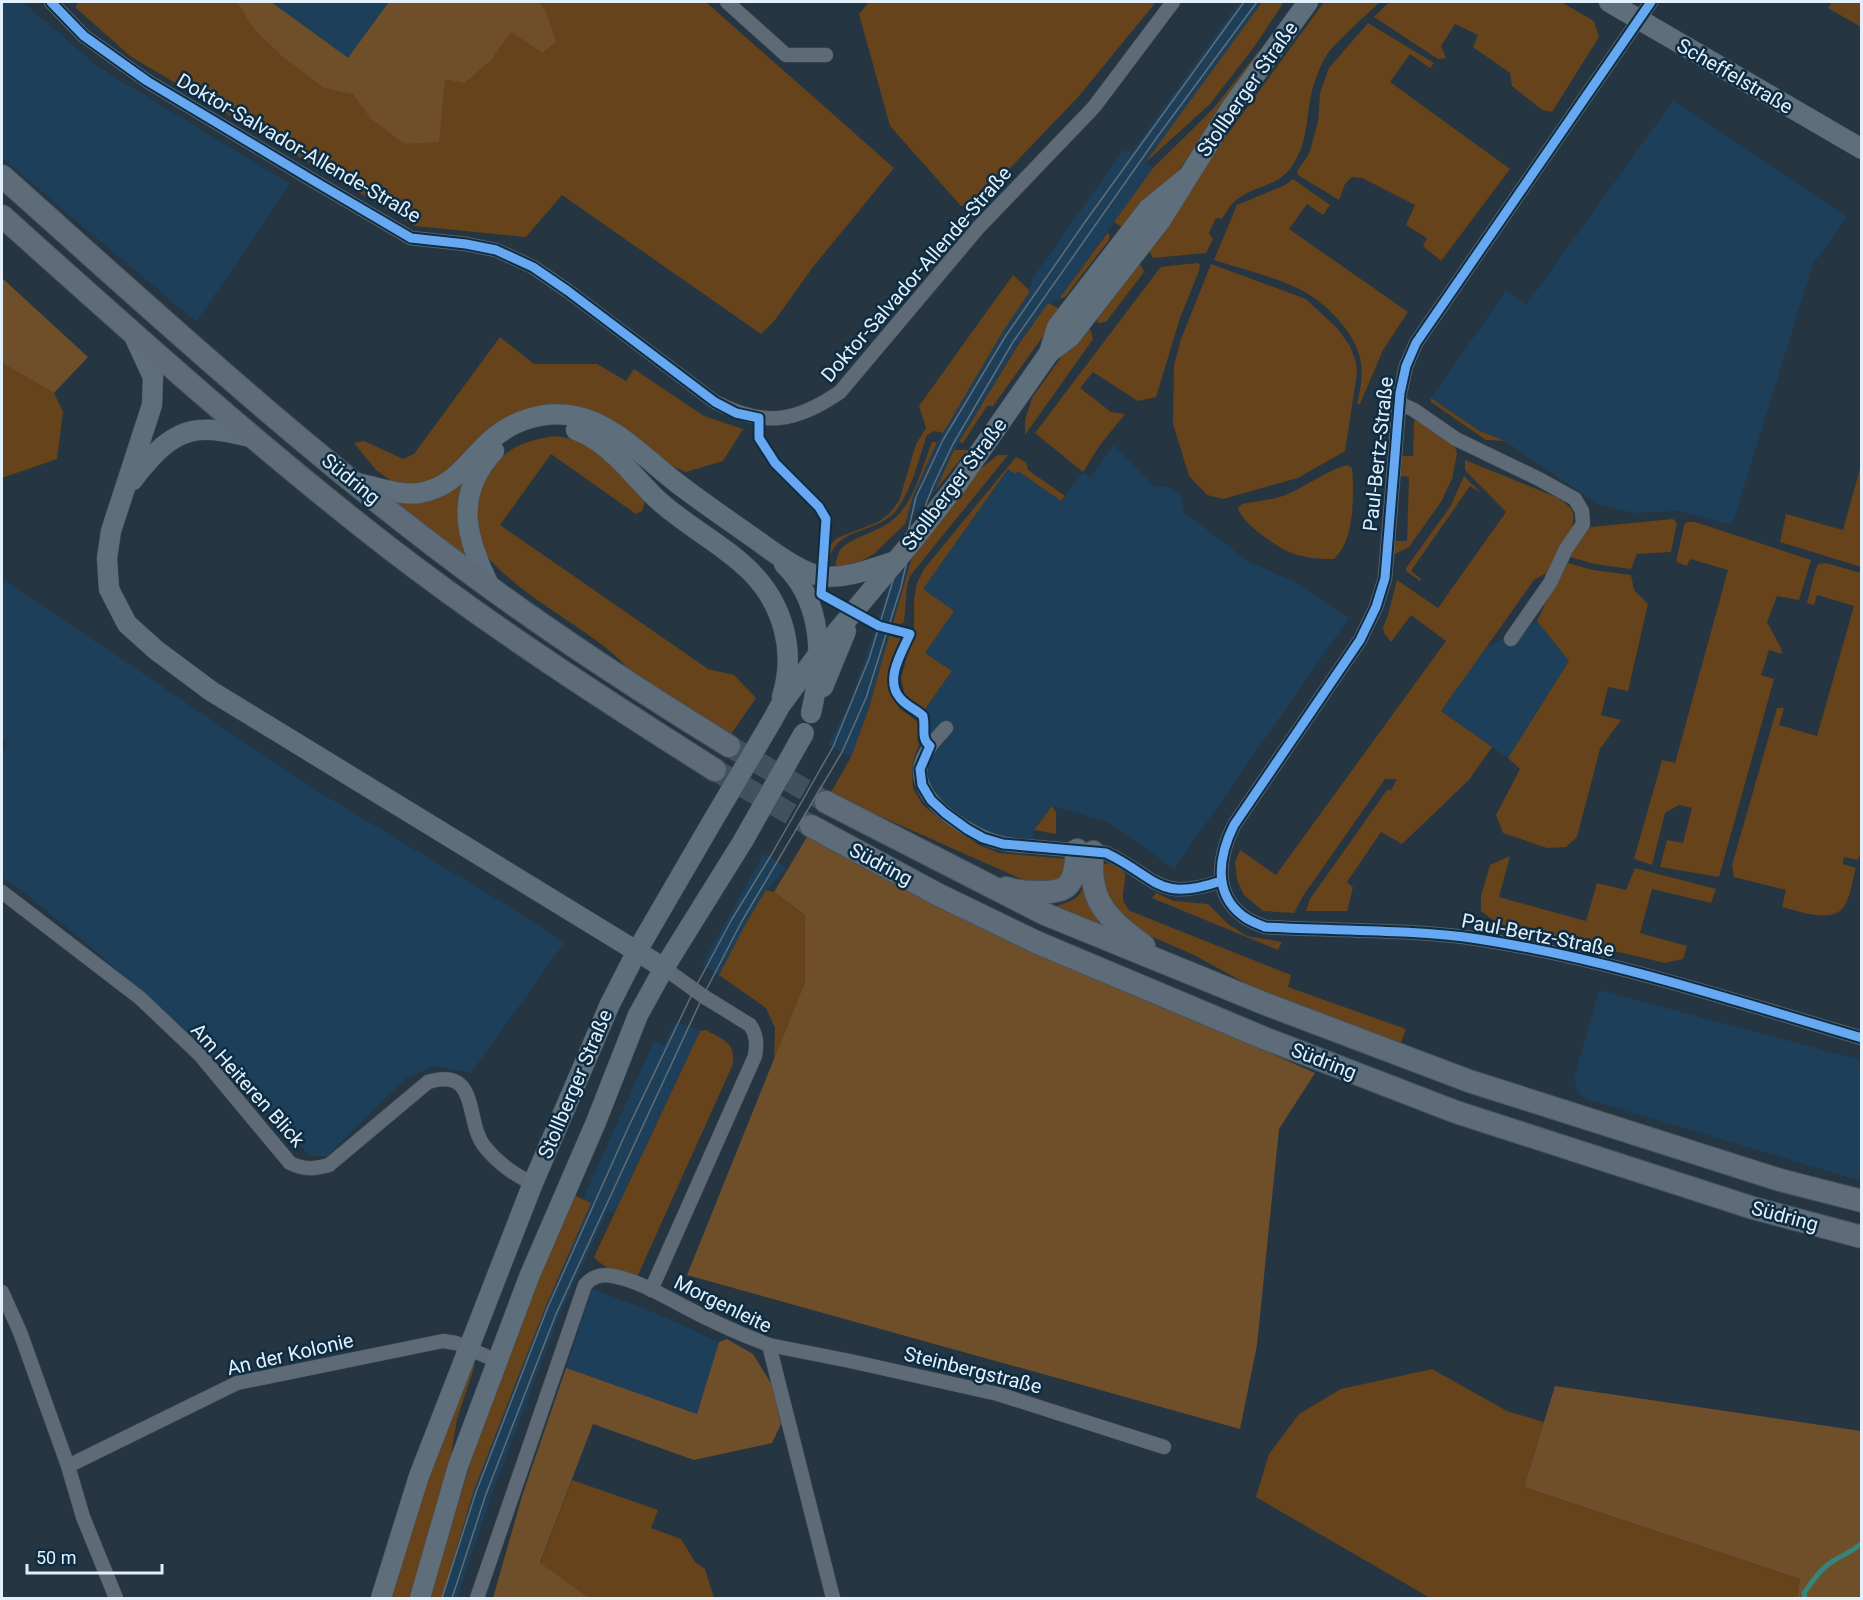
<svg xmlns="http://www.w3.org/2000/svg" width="1863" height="1600" font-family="Roboto,sans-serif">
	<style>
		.built { fill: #1d3f59 }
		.green { fill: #66431a }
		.forest { fill: #6f4e2a }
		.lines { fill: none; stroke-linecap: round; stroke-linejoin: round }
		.stream { stroke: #37847c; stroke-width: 5 }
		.primary-tunnel { stroke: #41515d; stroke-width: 22; stroke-dasharray: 22 11; stroke-linecap: butt }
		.minor-casing { stroke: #46525c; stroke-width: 15 }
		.secondary-casing { stroke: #46525c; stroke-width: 21 }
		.primary-casing { stroke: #46525c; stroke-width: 24 }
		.minor { stroke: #5e6b77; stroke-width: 14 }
		.secondary { stroke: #5e6e7b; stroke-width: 20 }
		.primary { stroke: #5d6c78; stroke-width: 22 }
		.tram { stroke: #616e78; stroke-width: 1.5 }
		.secondary-bridge-casing { stroke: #46525c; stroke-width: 21; stroke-linecap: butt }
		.secondary-bridge { stroke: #5e6e7b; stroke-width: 20 }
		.cycleway-casing { stroke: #0e2c42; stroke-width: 13 }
		.cycleway { stroke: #66a8f1; stroke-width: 9 }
		.labels { text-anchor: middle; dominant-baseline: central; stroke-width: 5; stroke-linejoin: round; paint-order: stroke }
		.street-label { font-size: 20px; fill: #e2f0fc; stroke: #0e2c42 }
	</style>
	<rect width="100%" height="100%" fill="#253541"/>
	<g class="built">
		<path d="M2,2h21l77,66 190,116 -94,138 -194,-164z"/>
		<path d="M271,2h118l-41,57z"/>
		<path d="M1239,2h23l-116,161 7,5 -94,131 -11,4 -30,41 -59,98 -24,49 -30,33 8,-28 24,-54 65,-109 28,-42 2,-12 92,-130 7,4z"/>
		<path d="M1673,101l174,116 -34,47 -81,261 -54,-14 -44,2 -37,-9 -92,-63 -27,-11 -47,-32 75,-107 20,14z"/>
		<path d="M1114,445l41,42 11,-1 13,6 6,21 63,48 53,24 48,33 -175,251 -64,-46 -58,-17 -18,24 -1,17 -50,-9 -61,-53 8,-39 -5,-4 -2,-5 1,-10 6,3 -5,-21 27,-38 -27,-18 -2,-64 85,-120 9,1 44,31 22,-29 7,6z"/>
		<path d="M911,561l-43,150 -17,46 -23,-12 21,-41 25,-71 14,-47z"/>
		<path d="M2,579l322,216 219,132 21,16 -93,130 -36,-7 -29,12 -79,78h-17l-81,-88 -142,-124 -66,-54 -19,-12v-124l5,-11 -5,-3z"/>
		<path d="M1537,621l32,40 -61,97 -67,-47 44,-63z"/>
		<path d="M764,853l23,15 -21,22 -47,85 -17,-10z"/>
		<path d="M1599,990l262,70v121l-275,-82 -9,-8 -3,-13z"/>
		<path d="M683,1024l17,7 -86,182 -6,-2 -48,103 -68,180 -35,104h-18l35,-108 71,-182 46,-105 -8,-4 71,-158 10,4 9,-20z"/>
		<path d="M592,1289l59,22 68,31 -22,72 -131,-46z"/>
	</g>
	<g class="green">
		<path d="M79,2h192l77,56 41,-56h317l188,166 -81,99 -38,53 -14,14 -199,-139 -36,42 -111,-11 -285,-170 -55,-49z"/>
		<path d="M869,2h287l-77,94 -105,110h-13l-71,-80 -31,-112z"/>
		<path d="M1262,2h22l-30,45 -44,57 -65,59z"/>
		<path d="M1324,2h56c-17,16 -37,33 -52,51 -7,10 -13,27 -16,38 -7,30 -3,52 -22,78 -13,17 -35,17 -51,29 -8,5 -12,13 -17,21l-6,-1 -7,15 4,6 -7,14 -53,5 -7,-12z"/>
		<path d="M1389,2h172l33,19 5,16 -47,75 -10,-2 -30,-24 -2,-13 -37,-26 5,-12 -23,-11 -14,22 5,12 -8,1 -64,-42z"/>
		<path d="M1832,2h29v25l-33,-19z"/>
		<path d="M1368,23l66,40 -4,5 -20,-14 -20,28 120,87 -69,92 -18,-15 4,-8 -21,-13 9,-20 -53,-27 -10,-1 -7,7 -6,16 -41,-25 -1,-4 12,-17 9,-32 2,-29 9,-25z"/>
		<path d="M1258,52l1,5 -83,117 -50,56 -12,-8 39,-54 60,-59z"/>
		<path d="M1293,179l37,26 -7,10 -16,-11 -18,25 119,83 -25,38 -23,54h-3c4,-17 7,-33 2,-50 -7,-24 -33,-50 -54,-62 -25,-14 -63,-23 -91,-32l23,-55 48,-20z"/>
		<path d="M1108,232l2,4 -1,4 -44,57 -6,2z"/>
		<path d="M1197,263l3,2 -1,6 -19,47 -24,79 -18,4 -45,-29 -13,16 31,24 14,2 -25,31 -17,27 -48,-39 121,-160 5,-6z"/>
		<path d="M1211,264l95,35 32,30 12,17 6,16 1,11 -12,78 -47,27 -75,21 -16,-4 -18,-19 -16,-52 1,-59 7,-26z"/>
		<path d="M1138,265h3l3,7 -38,50 -7,1 -2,-2 2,-6z"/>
		<path d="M1013,275l17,16 -28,42 -59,100 -8,-2 -8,4c-9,25 -15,57 -33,78 -18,19 -57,16 -64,44h-3l3,-12 7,-7 41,-16 11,-8 10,-13 17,-57 10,-16 -7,-22z"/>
		<path d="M1048,303l14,7 -69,96h-6l-24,37 -4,-1 59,-97z"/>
		<path d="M1085,324l6,7 2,8 -68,96v-15l7,-22z"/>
		<path d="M500,337l34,27h63l29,17 8,-12 70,47 39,13 -20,32 -37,11 -142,-64 -89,61 -37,17 -23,-2 -19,-14 -22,-27 10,-2 39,18 11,-5z"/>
		<path d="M2,363l52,30 9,19 -6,47 -55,19z"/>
		<path d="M1431,398l47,32 27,11 -19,-1 -55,-38z"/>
		<path d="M1414,420l20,8 19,12 4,14 -5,25 -11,23 -32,45 -16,8 1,-14h13l2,-64 -8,-1 1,-20h11z"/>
		<path d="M555,436c13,2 26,4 37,11 14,9 46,41 53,55l-3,9 -6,3 -85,-60 -51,71 208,144 26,6 22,23 -25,36c-18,-9 -35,-18 -53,-28 -7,-4 -17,-8 -23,-13 -21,-18 -39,-39 -62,-55 -33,-24 -93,-58 -113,-92 -12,-19 -4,-48 5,-66 15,-30 39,-40 70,-44z"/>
		<path d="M932,442h5l-24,54 -8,28 -31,30 -15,8 -24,6c1,-6 2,-13 5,-18 10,-13 41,-18 56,-33 19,-18 26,-50 36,-75z"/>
		<path d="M954,450h14l-33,41z"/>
		<path d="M998,455h10l-98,121 -3,10 -3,36 -3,2 -8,-1 18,-62 5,-11 64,-81z"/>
		<path d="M1016,457l10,5 2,8 37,26 -4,5 -43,-30 -3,3 -7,-5 -85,120 31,22 -29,42 27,18 -27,38 5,22 -5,-15 -20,-20 -4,-18 13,-47v-32l3,-16 7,-14z"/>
		<path d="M1465,460l91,37c7,5 15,9 17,16 4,12 -15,49 -23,57 -4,4 -11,7 -16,10l-93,131 51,36 -23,33 -67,64 -21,-12 -34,50 6,5 -6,24h-41l4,-12 77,-109h4l6,-11h-12l-82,117 -9,17 -31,-2 -19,-16 -7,-15 -2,-18 5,-12 36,25 170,-234 -35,-26 -20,27 -7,-9 -1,-5 5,-13 9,-35 41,28 68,-96 -41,-42z"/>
		<path d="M1347,465l5,3c2,27 3,72 -18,91 -15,0 -33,-1 -47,-8 -13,-6 -46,-29 -49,-43l4,-4c15,-3 32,-4 46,-10 20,-9 38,-23 59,-29z"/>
		<path d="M1861,465v102l-81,-25 6,-28 57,16z"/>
		<path d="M1464,476l17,17 -11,-7 -59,85 10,8 -1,2 -14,-10v-3l44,-61z"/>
		<path d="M461,483l3,1 6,77 -74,-58 2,-3c26,-1 43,1 63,-17z"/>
		<path d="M1673,519l4,4 -6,29 -34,2 -6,15 -37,-5 -27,-8 16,-24 8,-5z"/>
		<path d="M1687,522h8l116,38 -12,40 -22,-4 -10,26 14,26 1,6 -13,-4 -8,25 13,4 -55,198 -59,-10 7,-27 16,3 9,-35 -13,-3 -14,8 -13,52 -18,-6 28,-99 13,3 53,-193 -38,-11 -3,7 -11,-4 8,-37z"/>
		<path d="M1565,562l28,8 38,5 3,15 14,14 -20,87 -20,-4 -7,28 20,5 -21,29 -23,88 -11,10 -19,1 -44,-15 -7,-18 24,-46 -12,-11 61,-97 -32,-40z"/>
		<path d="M1826,563l35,10 1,274 -4,13 -14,-3 -1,7 13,4c-4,11 -5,27 -11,37 -11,20 -46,6 -63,2l4,-17 -52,-13 -2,-12 45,-157h7l-5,17 38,11 37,-130 -37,-11 -3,10 -7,-2 7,-28 4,-11z"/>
		<path d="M889,636l13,3c-7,20 -19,47 -4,67 7,10 31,15 19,31l2,8 -5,12 -2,13 1,18 10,17 17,14 39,26 20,8 68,6 6,18 -38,8 -205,-91 21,-37 17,-46z"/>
		<path d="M1052,806l4,6v22l-22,-4z"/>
		<path d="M1510,856l-11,41 87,24 11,-38 29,7 9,-22 81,21 -5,14 -59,-14 -12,44 47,13 -4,13 -18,4 -167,-39 -17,-13v-15l9,-31z"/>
		<path d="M1108,863l12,5 5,6c1,17 -8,23 5,37l161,64 -3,12 118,42 -5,14 -134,-48 -73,-40 -76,-33 -19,-51 3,-6z"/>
		<path d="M1084,884l15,38 -1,4 -43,-19c14,-7 23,-4 29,-23z"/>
		<path d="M766,890l8,2 31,23v67l-31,77 1,-31 -9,-20 -47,-33 26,-50z"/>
		<path d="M1156,893l18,8 34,3 20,20 19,12 35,6 -4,8 -126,-52z"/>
		<path d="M706,1030c17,10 29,11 27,34l-95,211c-14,2 -35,-7 -44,-18l106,-226z"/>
		<path d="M574,1195l17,8 -46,105 -71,182 -32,108h-12l45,-151 48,-131z"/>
		<path d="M472,1363l3,2 -18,54 -10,59 -37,120h-19l38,-120z"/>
		<path d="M1432,1369l75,42 37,11 -20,65 276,92 -3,19h-367l-174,-101 13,-43 30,-40 42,-25z"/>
		<path d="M572,1480l86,30 -7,18 30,11 14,23 10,7 9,29h-125l-49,-34z"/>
	</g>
	<g class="forest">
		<path d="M237,2h34l77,56 41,-56h150l6,8 11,31 -13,12 -32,-21 -20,28 -27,23 -19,-4 -6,63 -34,2 -34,-25 -18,-25 -29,-6 -42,-32 -28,-27z"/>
		<path d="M2,278l86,79 -34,36 -52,-30z"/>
		<path d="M807,837l125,65 383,171 -36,56 -22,216 -17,84 -553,-154 118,-293v-67l-31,-23z"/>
		<path d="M727,1339l26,15 19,31 9,39 -9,19 -78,17 -101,-36 -53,139 49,35h-96l29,-102 44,-128 131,46 22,-72z"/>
		<path d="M1555,1386l306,45v167h-64l3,-19 -276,-92z"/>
	</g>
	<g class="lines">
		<path class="stream" d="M1805,1598l-1,-5c9,-12 16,-24 29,-32 10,-6 20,-10 29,-18"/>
		<g class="primary-tunnel">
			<path d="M729,746l97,56"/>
			<path d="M715,770l96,56"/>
		</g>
		<g class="minor-casing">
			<g id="minor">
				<path d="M51,2l33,34 63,45 167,100 97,57 55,6 30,6 37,17 35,24 147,111c49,25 80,21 125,-10l138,-164 116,-121 79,-105"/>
				<path d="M727,2l59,53h40"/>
				<path d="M1651,2l-235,341 -10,23 -6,27 -15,185 -9,29 -16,33 -126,185c-15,30 -22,68 9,91 6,5 15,8 22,11 69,4 145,2 213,12 131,20 257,62 384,99"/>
				<path d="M1399,403l15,7 42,29 83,40 36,20 7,12 1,13 -17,25 -16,34 -39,56"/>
				<path d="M946,728c-11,12 -25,26 -26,42 -1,34 52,66 81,73 11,3 24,3 36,4 23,2 46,4 69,6 51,24 51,50 115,28"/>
				<path d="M2,892l138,106 60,57 90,108c15,7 24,6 39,2l99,-83c53,-16 36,40 57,65 12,15 30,29 48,36"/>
				<path d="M651,1290l104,-234c2,-12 2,-21 -5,-31l-47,-29 -39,-28"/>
				<path d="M2,1292l18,40 48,134"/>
				<path d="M769,1345l81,16 148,33 166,53"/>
				<path d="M116,1598l-33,-81 -15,-51 169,-83 206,-42 13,2 41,18"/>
				<path d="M477,1598l108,-313c8,-9 16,-11 28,-9 24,4 51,20 72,31 28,15 55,27 84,38l64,253"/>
			</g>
		</g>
		<g class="secondary-casing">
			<g id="secondary">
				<path d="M1609,2l253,147"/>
				<path d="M134,336l19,41 -1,28 -41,126 -4,27 2,31 18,35 29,26 55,41 453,277"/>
				<path d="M1049,353l21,-16 91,-117 70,-112 77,-106"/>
				<path d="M576,430c36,14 56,46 83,71 47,42 108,61 125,129 6,23 5,44 -2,67"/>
				<path d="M133,480c5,-8 12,-15 18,-22 34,-38 60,-30 104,-20"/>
				<path d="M353,482c20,4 46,14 67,11 36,-7 46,-31 71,-53 22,-20 54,-30 84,-24 38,7 72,44 102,67 26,20 54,39 81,58 16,12 43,32 63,35 24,4 52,-8 75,-15"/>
				<path d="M784,564c40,39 39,98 27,149"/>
				<path d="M491,589c-24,-48 -39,-93 3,-138"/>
				<path d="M823,687l23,-56"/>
				<path d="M773,719l7,-13 39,-53 92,-110 47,-60 91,-130 8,-26 91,-118 38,-31"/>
				<path d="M381,1598l38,-122 114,-293 77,-179 27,-53 75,-129"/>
				<path d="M420,1598l38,-132 71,-189 67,-155 42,-107 26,-47 79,-127"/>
			</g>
		</g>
		<g class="primary-casing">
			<g id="primary">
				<path d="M2,176c159,142 317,288 490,413 77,56 156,107 237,157"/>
				<path d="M2,216c126,113 252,227 386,331 105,81 215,152 327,223"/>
				<path d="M826,802l219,112 218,89 206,78 311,99 82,21"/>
				<path d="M811,826l126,68 99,48 228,96 192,74 297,96 109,29"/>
				<path d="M1093,852c-6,49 14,66 51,94"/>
				<path d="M1006,888c13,4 50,8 61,-2 9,-8 9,-25 10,-36"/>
			</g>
		</g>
		<use href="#minor" class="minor"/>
		<use href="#secondary" class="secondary"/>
		<use href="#primary" class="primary"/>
		<g class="tram">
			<path d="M908,532l8,-35 27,-57 62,-103 80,-115 159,-220"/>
			<path d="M442,1598l34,-106 71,-183 81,-181 66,-138 38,-71 38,-62 63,-110 36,-88 30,-98"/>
			<path d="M452,1598l34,-104 70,-180 90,-195 57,-123 39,-75 100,-169 24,-54 35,-111 10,-44 22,-57 20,-42 60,-102 145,-206 99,-134"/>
		</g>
		<g class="secondary-bridge-casing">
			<g id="secondary-bridge">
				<path d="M712,822l61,-103"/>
				<path d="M743,841l61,-108"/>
			</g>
		</g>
		<use href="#secondary-bridge" class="secondary-bridge"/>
		<g class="cycleway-casing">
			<g id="cycleway">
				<path d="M51,2l33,34 63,45 167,100 97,57 55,6 30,6 37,17 35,24 147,111 21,11 23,5v20l16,25 44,44 7,12 -5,75 58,32 31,8c-8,18 -26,46 -10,64 6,8 16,11 23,18 3,12 -3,22 7,30l-10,23 2,16 9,15 14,13 22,16 16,9 20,6 103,9c51,24 51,50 115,28"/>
				<path d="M1651,2l-235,341 -10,23 -6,27 -15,185 -9,29 -16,33 -126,185c-15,30 -22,68 9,91 6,5 15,8 22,11 69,4 145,2 213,12 131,20 257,62 384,99"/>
			</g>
		</g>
		<use href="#cycleway" class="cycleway"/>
	</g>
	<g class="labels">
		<g class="street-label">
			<text transform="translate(1735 76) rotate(30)">Scheffelstraße</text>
			<text transform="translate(1247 89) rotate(-55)">Stollberger Straße</text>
			<text transform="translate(299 148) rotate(30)">Doktor-Salvador-Allende-Straße</text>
			<text transform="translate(916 274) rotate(-49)">Doktor-Salvador-Allende-Straße</text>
			<text transform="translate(1378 454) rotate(-84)">Paul-Bertz-Straße</text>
			<text transform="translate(351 479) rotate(39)">Südring</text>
			<text transform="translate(954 484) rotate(-53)">Stollberger Straße</text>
			<text transform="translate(881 864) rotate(28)">Südring</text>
			<text transform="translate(1538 935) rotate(11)">Paul-Bertz-Straße</text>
			<text transform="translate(1324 1061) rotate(21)">Südring</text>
			<text transform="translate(575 1084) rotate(-67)">Stollberger Straße</text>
			<text transform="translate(248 1085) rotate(48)">Am Heiteren Blick</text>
			<text transform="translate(1785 1216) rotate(15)">Südring</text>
			<text transform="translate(723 1304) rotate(26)">Morgenleite</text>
			<text transform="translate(290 1354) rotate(-13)">An der Kolonie</text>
			<text transform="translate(973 1370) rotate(14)">Steinbergstraße</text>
		</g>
	</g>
	<rect width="1863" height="1600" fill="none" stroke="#e2f0fc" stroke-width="6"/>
	<path d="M27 1564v9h135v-9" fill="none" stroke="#e2f0fc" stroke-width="3"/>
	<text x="36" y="1564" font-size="18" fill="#e2f0fc" stroke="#0e2c42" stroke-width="4.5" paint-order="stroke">50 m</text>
</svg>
